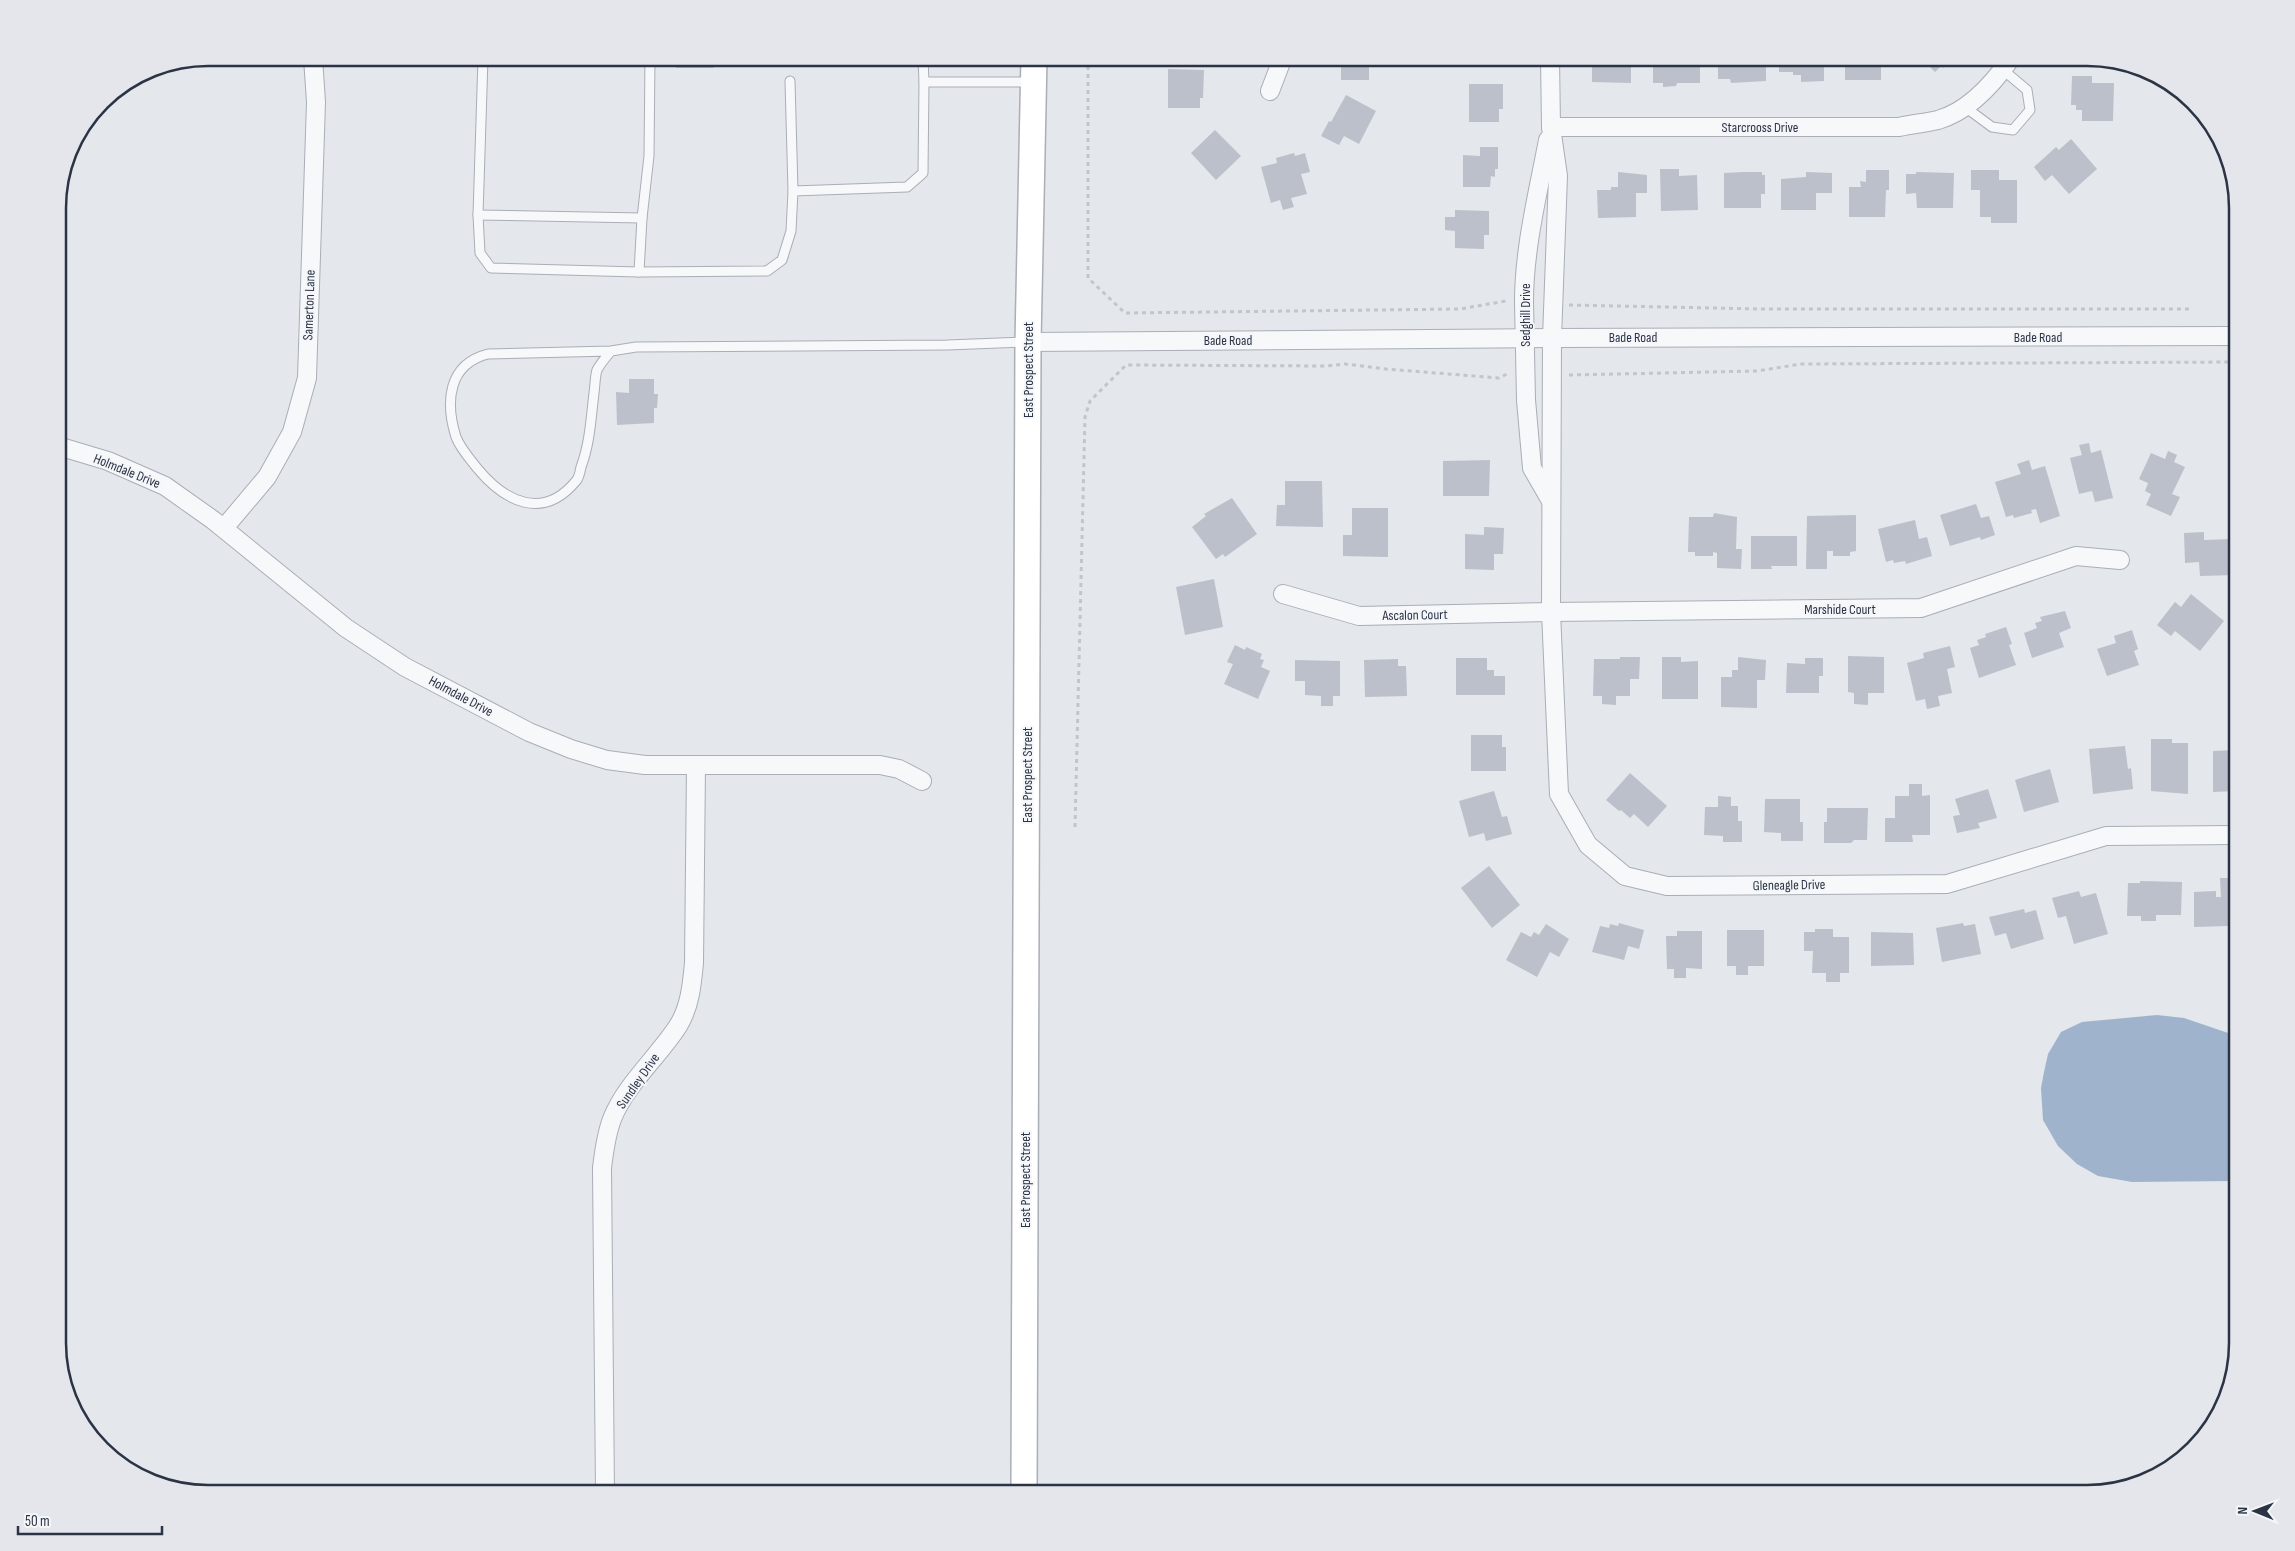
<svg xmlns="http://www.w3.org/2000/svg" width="2295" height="1551" font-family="'Sofia Sans Condensed',sans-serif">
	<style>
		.water { fill: #9fb4cc }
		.building { fill: #bbc0ca }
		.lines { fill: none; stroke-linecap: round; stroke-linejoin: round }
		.lane-casing { stroke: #a9aeb7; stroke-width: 11 }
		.street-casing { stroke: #a9aeb7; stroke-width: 20 }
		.secondary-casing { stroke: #a9aeb7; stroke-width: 28 }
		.path { stroke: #c2c5cb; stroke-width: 3; stroke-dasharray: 4 4; stroke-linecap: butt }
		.lane { stroke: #f7f8fa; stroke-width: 9 }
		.street { stroke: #f7f8fa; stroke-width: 18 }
		.secondary { stroke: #fff; stroke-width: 25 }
		.labels { text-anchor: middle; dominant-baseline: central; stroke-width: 4; stroke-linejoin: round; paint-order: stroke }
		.street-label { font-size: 14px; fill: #2b3445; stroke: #f4f6f9 }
		.rim { fill: none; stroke: #2b3445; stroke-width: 2.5 }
	</style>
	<rect width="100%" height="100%" fill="#e4e7ec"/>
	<path class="water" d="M2157,1015l27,3 53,18v145l-105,1 -34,-6 -21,-12 -19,-18 -15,-26 -2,-32 3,-16 4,-18 13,-22 21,-10z"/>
	<g class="building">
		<path d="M676,58h207v6l-169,-2v6h-38z"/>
		<path d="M1335,58h34v22h-28v-16h-6z"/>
		<rect x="1464" y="58" width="29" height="5"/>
		<path d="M1592,58h39v25l-39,-1z"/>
		<path d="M1663,58h37v25h-23l-1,3 -13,1v-4h-10v-21h10z"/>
		<path d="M1718,58h37v4h11v19l-35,2 -1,-4h-12z"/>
		<path d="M1779,58h41v4h4v19l-23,1v-7h-8v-3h-14z"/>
		<rect x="1845" y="58" width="36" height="22"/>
		<path d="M1921,58h34l-12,10 -2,-2 -6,6z"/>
		<path d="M1168,69l36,1 -1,28h-3v10h-32z"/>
		<path d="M2072,76h20v7h22l-1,38h-31v-11h-6v-5h-5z"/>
		<path d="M1469,84h34v25h-4v13h-30z"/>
		<path d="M1346,95l30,16 -17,33 -15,-8 -5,9 -18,-9 8,-15 2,1z"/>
		<path d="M1215,130l26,26 -25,24 -25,-27z"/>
		<path d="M2071,139l26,30 -28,25 -17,-19 -7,6 -11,-14 22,-20 3,3z"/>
		<path d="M1480,147h18v22h-3v8l-4,-1 -1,11h-27v-32l17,1z"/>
		<path d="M1294,153l1,3 10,-3 5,19 -9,2 6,20 -16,4 3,9 -11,3 -3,-10 -9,3 -10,-36 16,-4 -1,-5z"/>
		<path d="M1660,169h19v7l18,-1 1,35 -37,1z"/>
		<path d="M1866,170h23v20h-3l-1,27h-36v-30h12l-1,-6 6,1z"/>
		<path d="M1971,170h28v10h18v43h-26v-6h-11v-27h-9z"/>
		<path d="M1618,172l29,3v18h-11v24l-38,1 -1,-28h14v-3h7z"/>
		<path d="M1743,172h19v3h3v19h-4v14h-37v-35z"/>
		<path d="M1806,172l26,1v20h-16v17h-35v-31l25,-2z"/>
		<path d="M1916,172l38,1 -1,35h-36l-1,-15 -10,1v-20h10z"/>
		<path d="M1455,210l34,1v24h-5v14l-29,-1v-17l-10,-1v-13h10z"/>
		<path d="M629,379h25v15h4l-1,14h-3v15l-37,2 -1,-33 13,1z"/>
		<path d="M2089,443l2,10 10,-3 12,48 -18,4 -3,-11 -13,3 -9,-36 12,-3 -3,-10z"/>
		<path d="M2168,451l9,4 -3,7 11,5 -13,27 8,3 -9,19 -25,-11 5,-11 -6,-3 3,-8 -9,-4 12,-26 14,6z"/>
		<path d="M1490,460l-1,36h-46v-35z"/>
		<path d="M2029,460l3,10 13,-4 15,50 -20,7 -4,-14 -5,1 1,3 -18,5 -1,-3 -7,2 -11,-35 26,-8 -4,-10z"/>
		<path d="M1285,481h37l1,46 -47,-1 1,-21h8z"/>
		<path d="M1232,498l25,36 -32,23 -2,-3 -7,5 -24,-32 14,-11 -2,-2z"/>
		<path d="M1976,504l5,14 8,-2 6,19 -14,5 -1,-3 -30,9 -10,-31z"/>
		<path d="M1352,508h36v49l-45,-1v-21h9z"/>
		<path d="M1714,513l23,4 -1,32h6l-1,20 -24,-1v-15l-4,-1v4h-18v-4h-7l1,-35h24z"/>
		<path d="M1856,515v36l-6,1v4h-17v-5h-6v18h-21l1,-53z"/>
		<path d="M1915,520l4,19 8,-2 5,19 -26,8 -1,-3 -11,2 -1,-3 -7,2 -8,-33z"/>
		<path d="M1484,527l20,1 -1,26h-9v16l-29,-1v-35l19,1z"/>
		<path d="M2204,532v8l29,-1v10h4v11h-3l1,15 -35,1 -1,-14 -14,1 -1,-30z"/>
		<path d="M1751,536h46v30h-26l1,3h-21z"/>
		<path d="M1214,579l9,48 -38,8 -9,-48z"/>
		<path d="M2191,594l33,27 -24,30 -25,-20 -4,5 -14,-11 18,-23 6,5z"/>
		<path d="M2065,611l6,17 -12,5 5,14 -32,11 -8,-25 13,-5 -2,-5 7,-2 -2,-4z"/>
		<path d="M2006,627l6,17 -3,1 7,20 -37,13 -9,-30 9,-3 -2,-5 9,-3 -1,-3z"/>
		<path d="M2132,630l6,19 -4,2 5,14 -32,11 -10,-27 19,-6 -2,-7z"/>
		<path d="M1235,645l10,5 1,-3 16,7 -2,5 4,1 -3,7 9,4 -12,28 -34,-15 9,-20 -6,-2z"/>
		<path d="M1950,646l5,21 -8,2 5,24 -14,3 2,10 -13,3 -2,-10 -9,2 -9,-38 17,-5 -1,-5z"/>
		<path d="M1848,656l36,1v36h-16v12l-14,-1v-11l-6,-1z"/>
		<path d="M1620,657h20l-1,22h-9v17h-14v9l-14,-1v-8h-9l1,-37h26z"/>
		<path d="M1662,657h19v5l17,-1v38h-36z"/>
		<path d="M1738,657l28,3 -1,20h-8v28l-36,-1v-30h11v-7h6z"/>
		<path d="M1456,658h31v12h7v6h11v19h-49z"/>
		<path d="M1805,658h18v18h-4v17h-33l1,-30 18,1z"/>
		<path d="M1398,659v7h8l1,30 -42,1 -1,-37z"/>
		<path d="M1295,660l45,1v35h-7v10h-12v-10l-16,-1v-14h-10z"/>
		<path d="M1471,735h31v12h4v24h-35z"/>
		<path d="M2151,739h21v4h16v51l-37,-3z"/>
		<path d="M2125,746l3,23 3,-1 2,21 -40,5 -4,-45z"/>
		<path d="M2237,750v41l-24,1v-41z"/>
		<path d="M2050,769l9,33 -35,10 -9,-32z"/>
		<path d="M1630,773l37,33 -19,21 -14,-13 -4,4 -9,-8 -2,1 -13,-11z"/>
		<path d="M1909,784h13v12l8,-1v40h-18l1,7h-28v-24h10v-22h14z"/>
		<path d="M1988,789l9,29 -19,5 2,5 -23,5 -4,-17 7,-1 -5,-16z"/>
		<path d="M1494,791l8,26 5,-1 5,18 -26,7 -2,-8 -15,4 -10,-36z"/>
		<path d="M1718,796l13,1v9h7v15h4v21h-19v-6l-19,-1 1,-28h13z"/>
		<path d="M1765,799h35v23h3v19h-22v-8l-17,-1z"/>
		<path d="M1827,808h41l-1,32h-13l-3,3h-27v-21h3z"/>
		<path d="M1489,866l31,39 -28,23 -31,-40z"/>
		<path d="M2220,878h17v60h-9v-12l-34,1v-35l22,-1v6h5z"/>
		<path d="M2140,881l42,1 -1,33h-25v6h-15v-5h-14l1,-33h12z"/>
		<path d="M2079,891l2,6 15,-4 12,41 -34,10 -8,-28 -8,2 -6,-20z"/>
		<path d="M2024,909l1,4 11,-3 8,29 -33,10 -5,-16 -11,3 -6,-19z"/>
		<path d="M1619,923l25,7 -5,19 -11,-3 -4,14 -32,-8 8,-26 9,2 1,-4 8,2z"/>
		<path d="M1963,923l1,3 11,-2 6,30 -39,8 -6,-34z"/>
		<path d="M1546,924l23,15 -10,18 -9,-5 -13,25 -31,-17 15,-28 10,5 3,-5 5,3z"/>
		<path d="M1815,929h18v8h16v36h-9v9h-14v-9h-14l1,-22h-9v-19h11z"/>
		<path d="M1727,930h37v36h-16v9h-12v-9h-9z"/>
		<path d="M1677,931h25v38l-16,-1v10h-12v-9h-7l-1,-33h11z"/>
		<path d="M1871,932l42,1 1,32 -43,1z"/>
	</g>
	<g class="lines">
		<g class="lane-casing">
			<g id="lane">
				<path d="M483,58l-5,157 2,38 11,15 148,4 128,-1 15,-11 9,-29 2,-40"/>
				<path d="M923,58l1,24h107"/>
				<path d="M790,81l3,110 114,-4 16,-14 1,-91"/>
				<path d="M1965,107l27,20 21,3 17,-20 -3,-20 -25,-21"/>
				<path d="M478,215l164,3"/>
				<path d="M639,272l3,-54 7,-62 1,-98"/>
				<path d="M611,351l-123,3c-40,10 -43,48 -32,83 4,11 14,22 21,31 28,34 66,53 99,13 3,-3 4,-9 5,-14 9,-24 10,-49 13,-74 1,-7 1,-17 3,-23 3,-6 9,-13 14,-19l25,-4 311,-2 79,-3"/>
			</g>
		</g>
		<g class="street-casing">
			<g id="street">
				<path d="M1550,58l1,69 7,49 -6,162 -1,274 8,182 29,51 37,31 42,10 280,-2 159,-48 131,-1"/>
				<path d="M1270,91l10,-26 1,-7"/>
				<path d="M1551,127h348c13,-3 26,-4 39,-7 31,-9 55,-36 73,-62"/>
				<path d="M1548,140c-10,53 -24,108 -24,162l2,98 6,68 19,33"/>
				<path d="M1028,342l524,-4 685,-2"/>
				<path d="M58,446l50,15 57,25 48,34 133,108 59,39 124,65 42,17 36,11 38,5h235l19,4 23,12"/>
				<path d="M224,528l43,-51 25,-45 15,-54 9,-276 -3,-44"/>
				<path d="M1283,594l76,22 192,-4 370,-4 155,-52 44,4"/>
				<path d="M605,1493l-3,-325c2,-17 4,-33 10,-49 14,-35 46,-62 66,-93 12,-19 14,-42 16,-63l2,-197"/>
			</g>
		</g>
		<g class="secondary-casing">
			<path id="secondary" d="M1024,1493l4,-1151 6,-284"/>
		</g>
		<g class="path">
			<path d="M1088,58v220l37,35 335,-4 46,-8"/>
			<path d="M1569,305l190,4h432"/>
			<path d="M1569,375l188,-4 44,-7 436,-2"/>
			<path d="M1075,827l10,-410 5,-16 36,-36 200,1 19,-2 41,5 113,9 8,-4"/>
		</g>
		<use href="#lane" class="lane"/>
		<use href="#street" class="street"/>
		<use href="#secondary" class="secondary"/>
	</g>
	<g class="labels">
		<g class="street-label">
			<text x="1760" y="127">Starcrooss Drive</text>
			<text transform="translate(309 305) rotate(-88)">Samerton Lane</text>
			<text transform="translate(1525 315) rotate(-90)">Sedghill Drive</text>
			<text x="1633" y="337">Bade Road</text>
			<text x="2038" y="337">Bade Road</text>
			<text x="1228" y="340">Bade Road</text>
			<text transform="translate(1028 370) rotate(-90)">East Prospect Street</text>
			<text transform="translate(127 471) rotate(22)">Holmdale Drive</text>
			<text x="1840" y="609">Marshide Court</text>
			<text transform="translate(1415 615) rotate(-1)">Ascalon Court</text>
			<text transform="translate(461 696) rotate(28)">Holmdale Drive</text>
			<text transform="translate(1027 775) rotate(-90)">East Prospect Street</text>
			<text transform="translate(1789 885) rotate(-1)">Gleneagle Drive</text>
			<text transform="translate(638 1081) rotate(-55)">Sundley Drive</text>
			<text transform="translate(1025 1180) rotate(-90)">East Prospect Street</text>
		</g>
	</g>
	<path d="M0 0H2295V1551H0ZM208 66H2087A142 142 0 0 1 2229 208V1343A142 142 0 0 1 2087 1485H208A142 142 0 0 1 66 1343V208A142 142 0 0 1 208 66Z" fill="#e4e6eb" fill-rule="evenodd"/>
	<path class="rim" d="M208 66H2087A142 142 0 0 1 2229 208V1343A142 142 0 0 1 2087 1485H208A142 142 0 0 1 66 1343V208A142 142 0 0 1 208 66Z"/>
	<g transform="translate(2255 1511) rotate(271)" stroke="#f4f6f9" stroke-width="4" paint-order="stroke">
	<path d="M0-4L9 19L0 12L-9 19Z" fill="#2b3445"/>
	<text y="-8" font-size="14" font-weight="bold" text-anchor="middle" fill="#2b3445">N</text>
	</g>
	<path d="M18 1526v8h144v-8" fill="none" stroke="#2b3445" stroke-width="2.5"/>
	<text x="25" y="1526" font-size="15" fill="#2b3445" stroke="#f4f6f9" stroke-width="4" paint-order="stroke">50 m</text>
</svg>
